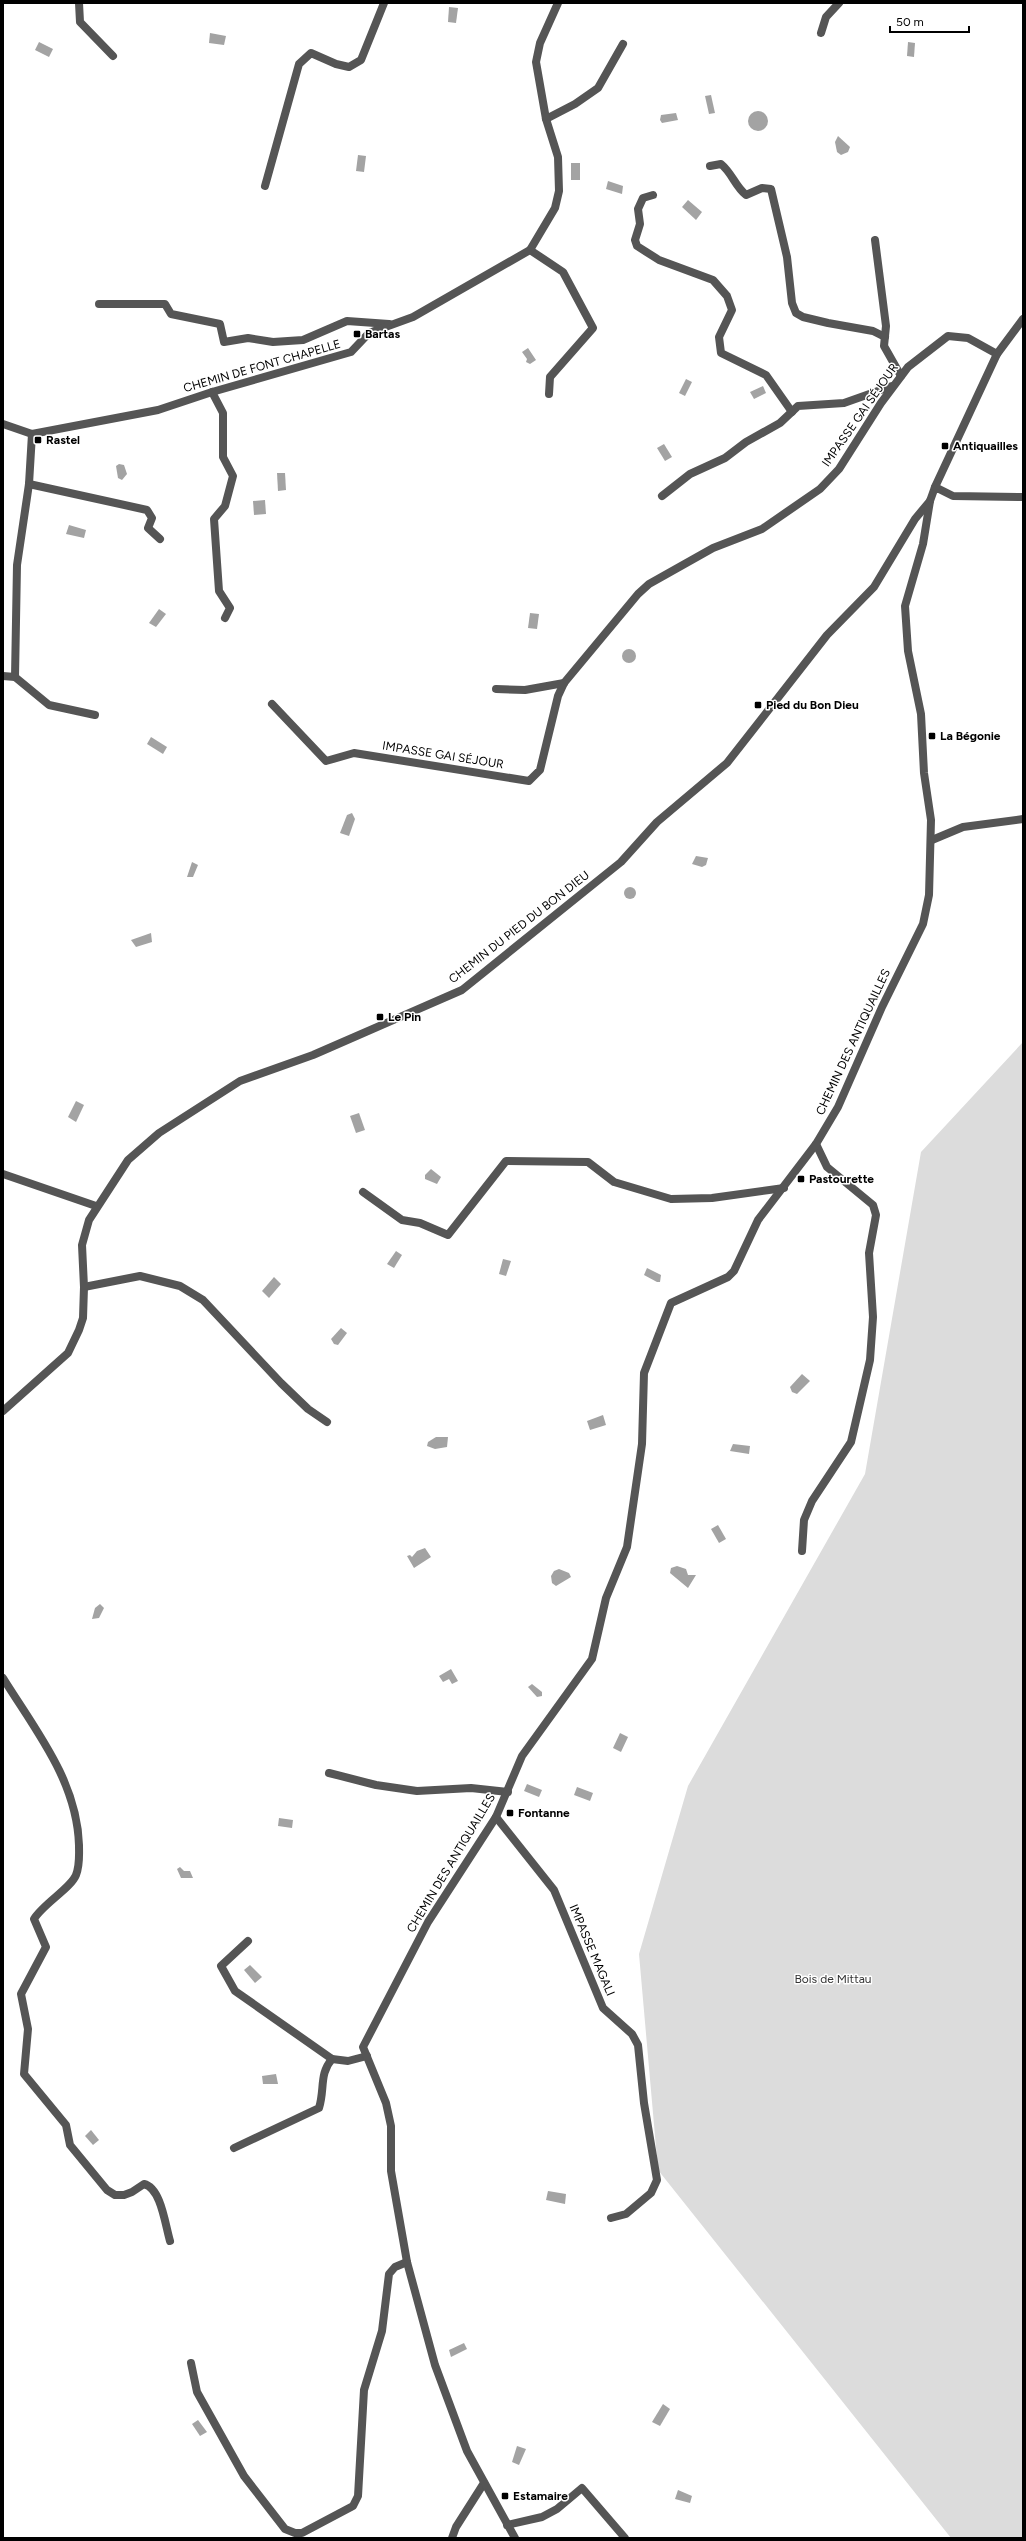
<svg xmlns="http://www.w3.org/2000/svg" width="1026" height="2541" font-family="Figtree,sans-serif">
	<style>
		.green { fill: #dcdcdc }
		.water { fill: #a3a3a3 }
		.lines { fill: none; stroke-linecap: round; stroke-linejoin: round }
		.minor { stroke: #555; stroke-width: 8 }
		.tertiary { stroke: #555; stroke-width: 8 }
		.poi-dot { fill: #000; stroke: #fff; stroke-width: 1.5 }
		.labels { text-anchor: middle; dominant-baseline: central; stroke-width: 3; stroke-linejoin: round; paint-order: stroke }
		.poi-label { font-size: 12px; font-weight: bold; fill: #000; stroke: #fff; text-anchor: start }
		.street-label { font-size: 12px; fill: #000; stroke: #fff }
		.park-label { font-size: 12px; fill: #333; stroke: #fff }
	</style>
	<rect width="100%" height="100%" fill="#fff"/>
	<path class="green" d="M1023,1042v1496h-72l-293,-368 -19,-216 49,-168 177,-312 56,-322z"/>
	<g class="water">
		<path d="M449,7l9,1 -2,15 -8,-1z"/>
		<path d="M210,33l16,3 -2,9 -15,-2z"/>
		<path d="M39,42l14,7 -4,8 -14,-7z"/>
		<path d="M908,42l7,1 -1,14 -7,-1z"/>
		<path d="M711,95l4,18 -6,1 -4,-18z"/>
		<circle cx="758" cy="121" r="10"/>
		<path d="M676,113l2,7 -16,3 -2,-3 1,-5z"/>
		<path d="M838,136l12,11 -2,5 -7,3 -4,-3 -2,-10z"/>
		<path d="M358,155l8,1 -2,16 -8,-1z"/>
		<rect x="571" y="163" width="9" height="17"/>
		<path d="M608,181l15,5 -1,8 -16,-5z"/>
		<path d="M688,200l14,12 -6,8 -14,-13z"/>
		<path d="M528,348l8,12 -6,4 -4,-2 1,-3 -5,-7z"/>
		<path d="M686,379l6,3 -7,14 -6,-3z"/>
		<path d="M763,386l3,7 -12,6 -4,-7z"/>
		<path d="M664,444l8,13 -7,4 -8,-13z"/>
		<path d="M119,464l5,1 3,9 -5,6 -4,-2 -2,-12z"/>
		<path d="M277,473h8l1,17 -8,1z"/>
		<path d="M265,500l1,14 -12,1 -1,-14z"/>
		<path d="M69,525l17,5 -2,8 -18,-4z"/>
		<path d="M159,609l7,5 -10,13 -7,-4z"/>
		<path d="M530,613l9,1 -2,15 -9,-1z"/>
		<circle cx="629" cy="656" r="7"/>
		<path d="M151,737l16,10 -4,7 -16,-10z"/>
		<path d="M352,813l3,6 -6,17 -9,-3 7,-18z"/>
		<path d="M696,856l12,2 -2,7 -4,2 -10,-3z"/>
		<path d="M192,862l6,3 -5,12h-6z"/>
		<circle cx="630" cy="893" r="6"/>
		<path d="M151,933l1,9 -16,5 -5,-7z"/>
		<path d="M76,1101l8,4 -8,17 -8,-5z"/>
		<path d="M359,1113l6,17 -9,3 -6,-17z"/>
		<path d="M431,1169l10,8 -4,7 -12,-5v-4z"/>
		<path d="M396,1251l6,4 -8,13 -7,-4z"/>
		<path d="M503,1259l8,2 -5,15 -7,-2z"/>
		<path d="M647,1268l14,7 -1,7h-3l-13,-7z"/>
		<path d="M274,1277l7,7 -12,14 -7,-7z"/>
		<path d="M341,1328l6,5 -9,12 -4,-1 -3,-5z"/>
		<path d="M802,1374l8,7 -13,13 -5,-2 -2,-5z"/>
		<path d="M603,1415l3,10 -16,5 -3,-9z"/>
		<path d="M436,1437h12l-1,10 -12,2 -8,-3 1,-4z"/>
		<path d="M733,1444l17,2 -1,8 -19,-3z"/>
		<path d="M718,1525l8,14 -7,4 -8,-14z"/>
		<path d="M425,1548l6,9 -17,11 -7,-12 3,-1 2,2 5,-6z"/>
		<path d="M677,1566l9,3 2,6h8l-8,13 -18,-15 1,-5z"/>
		<path d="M559,1569l10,4 2,4 -15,9 -4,-3 -1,-7 3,-5z"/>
		<path d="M100,1604l4,4 -5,10 -7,1 3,-11z"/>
		<path d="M451,1669l7,12 -6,3 -3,-5 -6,3 -4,-6z"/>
		<path d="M532,1684l10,8v4l-5,1 -9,-10z"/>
		<path d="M620,1733l8,4 -7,15 -8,-4z"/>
		<path d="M527,1784l15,6 -3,7 -15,-6z"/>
		<path d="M577,1787l16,6 -3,8 -16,-6z"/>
		<path d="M279,1818l14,2 -1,8 -14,-2z"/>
		<path d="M180,1867l4,4h6l3,7h-12l-4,-9z"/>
		<path d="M250,1965l12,12 -7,6 -11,-13z"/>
		<path d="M276,2074l2,10h-15l-1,-8z"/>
		<path d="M91,2130l8,10 -6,5 -8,-9z"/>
		<path d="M548,2191l18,3 -1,10 -19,-4z"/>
		<path d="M464,2343l3,6 -16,8 -2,-7z"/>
		<path d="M663,2404l7,5 -10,17 -8,-4z"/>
		<path d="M198,2420l9,12 -7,4 -8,-12z"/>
		<path d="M517,2446l9,3 -7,16 -7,-3z"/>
		<path d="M678,2490l14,6 -2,7 -15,-4z"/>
	</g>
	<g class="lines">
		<g class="minor">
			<path d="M79,3l1,19 33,34"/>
			<path d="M821,33l5,-16 13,-14"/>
			<path d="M546,119l29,-15 23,-16 25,-44"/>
			<path d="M710,166l11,-2c11,9 14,22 25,31l16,-7 9,1 16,68 5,46 4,10 7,4 25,6 45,8 12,6"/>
			<path d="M265,186l34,-122 12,-11 25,11 13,3 12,-7 23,-57"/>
			<path d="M653,195l-10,3 -5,11 2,15 -5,16 2,6 22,14 54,20 14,16 5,14 -13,27 2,16 45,22 26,37"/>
			<path d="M875,240l11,86 -2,20 17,30"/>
			<path d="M530,250l33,22 30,56 -43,49 -1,17"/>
			<path d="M99,304h66l6,10 49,10 4,18 24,-4 25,4 30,-2 44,-19 42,3"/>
			<path d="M212,392l11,21v44l10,19 -8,30 -11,13 5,72 11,17 -5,10"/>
			<path d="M3,424l29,10 126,-24 54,-18 139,-40 18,-19 44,-16 117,-67 25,-42 4,-17 -1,-34 -12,-38 -10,-57 4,-19 18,-40"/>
			<path d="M32,434l-3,50 -12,81 -2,112 34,28 46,10"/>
			<path d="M29,484l118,26 5,8 -4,10 12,11"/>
			<path d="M662,496l28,-22 35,-16 21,-16 34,-19 18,-17 46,-3 48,-17"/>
			<path d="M3,676l12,1"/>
			<path d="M496,689l29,1 39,-7"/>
			<path d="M272,704l54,57 28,-8 175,28 11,-11 18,-74 6,-13 74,-89 11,-10 64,-36 49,-19 58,-40 19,-20 42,-66 27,-36 40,-31 20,2 29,16"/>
			<path d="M932,840l31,-13 60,-8"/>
			<path d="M3,1174l93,32"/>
			<path d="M363,1192l39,28 18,3 28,12 58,-74 82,1 26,20 57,17 41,-1 72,-10"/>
			<path d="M84,1287l56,-11 40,10 23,14 78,83 27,26 19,13"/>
			<path d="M3,1411l65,-58 11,-23 4,-12 1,-31 -2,-42 7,-25 39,-60 31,-27 81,-52 73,-26 149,-65 159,-128 36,-40 70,-59 100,-128 47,-48 41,-68 15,-18 5,-14 18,9 70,1"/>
			<path d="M802,1551l2,-31 8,-19 39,-59 19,-82 3,-43 -4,-64 7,-38 -3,-10 -46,-38 -11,-23"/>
			<path d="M3,1678c33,53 74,103 76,167 0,11 1,20 -3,30 -5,13 -33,29 -42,44l12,28 -25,47 7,35 -4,45 42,51 4,20 37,45 8,5h9l8,-3 12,-8c17,4 21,40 26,57"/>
			<path d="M329,1773l47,12 41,6 54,-3 37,4"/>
			<path d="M496,1817l58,73 49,118 29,26 6,11 6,58 13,77 -6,13 -25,21 -15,4"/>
			<path d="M248,1941l-27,25 14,25 97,68 16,2 19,-5"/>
			<path d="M234,2148l85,-40c6,-19 0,-34 13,-49"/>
			<path d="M191,2363l6,29 47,84 41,53 10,4h7l51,-27 5,-10 6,-106 18,-59 7,-57 6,-7 12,-5"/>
			<path d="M507,2525l35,-8 15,-8 25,-21 43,50"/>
			<path d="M452,2538l4,-11 28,-44"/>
			<path d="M515,2538l-48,-87 -32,-86 -28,-103 -16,-91v-45l-5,-23 -23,-56 65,-125 68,-105 26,-61 70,-97 14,-61 21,-51 15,-103 2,-71 27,-70 57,-26 6,-6 24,-51 58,-76 22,-37 44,-100 41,-83 6,-29 2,-75 -7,-47 -3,-59 -13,-63 -3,-45 18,-62 7,-43"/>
		</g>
		<path class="tertiary" d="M935,487l62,-133 26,-35"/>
	</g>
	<g class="poi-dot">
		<rect x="353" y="330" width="8" height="8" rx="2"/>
		<rect x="34" y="436" width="8" height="8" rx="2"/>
		<rect x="941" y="442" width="8" height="8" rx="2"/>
		<rect x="754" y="701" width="8" height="8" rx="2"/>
		<rect x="928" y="732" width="8" height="8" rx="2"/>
		<rect x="376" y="1013" width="8" height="8" rx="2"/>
		<rect x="797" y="1175" width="8" height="8" rx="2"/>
		<rect x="506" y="1809" width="8" height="8" rx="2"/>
		<rect x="501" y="2492" width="8" height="8" rx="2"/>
	</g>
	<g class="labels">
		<g class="poi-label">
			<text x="365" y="334">Bartas</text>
			<text x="46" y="440">Rastel</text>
			<text x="953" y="446">Antiquailles</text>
			<text x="766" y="705">Pied du Bon Dieu</text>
			<text x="940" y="736">La Bégonie</text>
			<text x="388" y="1017">Le Pin</text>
			<text x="809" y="1179">Pastourette</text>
			<text x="518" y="1813">Fontanne</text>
			<text x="513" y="2496">Estamaire</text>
		</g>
		<g class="street-label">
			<text transform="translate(262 366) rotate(-16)">CHEMIN DE FONT CHAPELLE</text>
			<text transform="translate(860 415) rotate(-55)">IMPASSE GAI SÉJOUR</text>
			<text transform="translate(443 755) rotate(9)">IMPASSE GAI SÉJOUR</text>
			<text transform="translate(519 927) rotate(-38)">CHEMIN DU PIED DU BON DIEU</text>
			<text transform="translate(853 1042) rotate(-65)">CHEMIN DES ANTIQUAILLES</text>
			<text transform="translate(451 1863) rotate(-59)">CHEMIN DES ANTIQUAILLES</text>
			<text transform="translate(592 1950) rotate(67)">IMPASSE MAGALI</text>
		</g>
		<g class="park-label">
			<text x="833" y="1979">Bois de Mittau</text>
		</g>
	</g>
	<rect width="1026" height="2541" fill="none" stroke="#000000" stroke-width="8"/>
	<path d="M890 26v6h79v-6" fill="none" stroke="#000000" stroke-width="2"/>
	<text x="896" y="26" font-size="12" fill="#000000" stroke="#ffffff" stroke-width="3" paint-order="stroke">50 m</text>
</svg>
